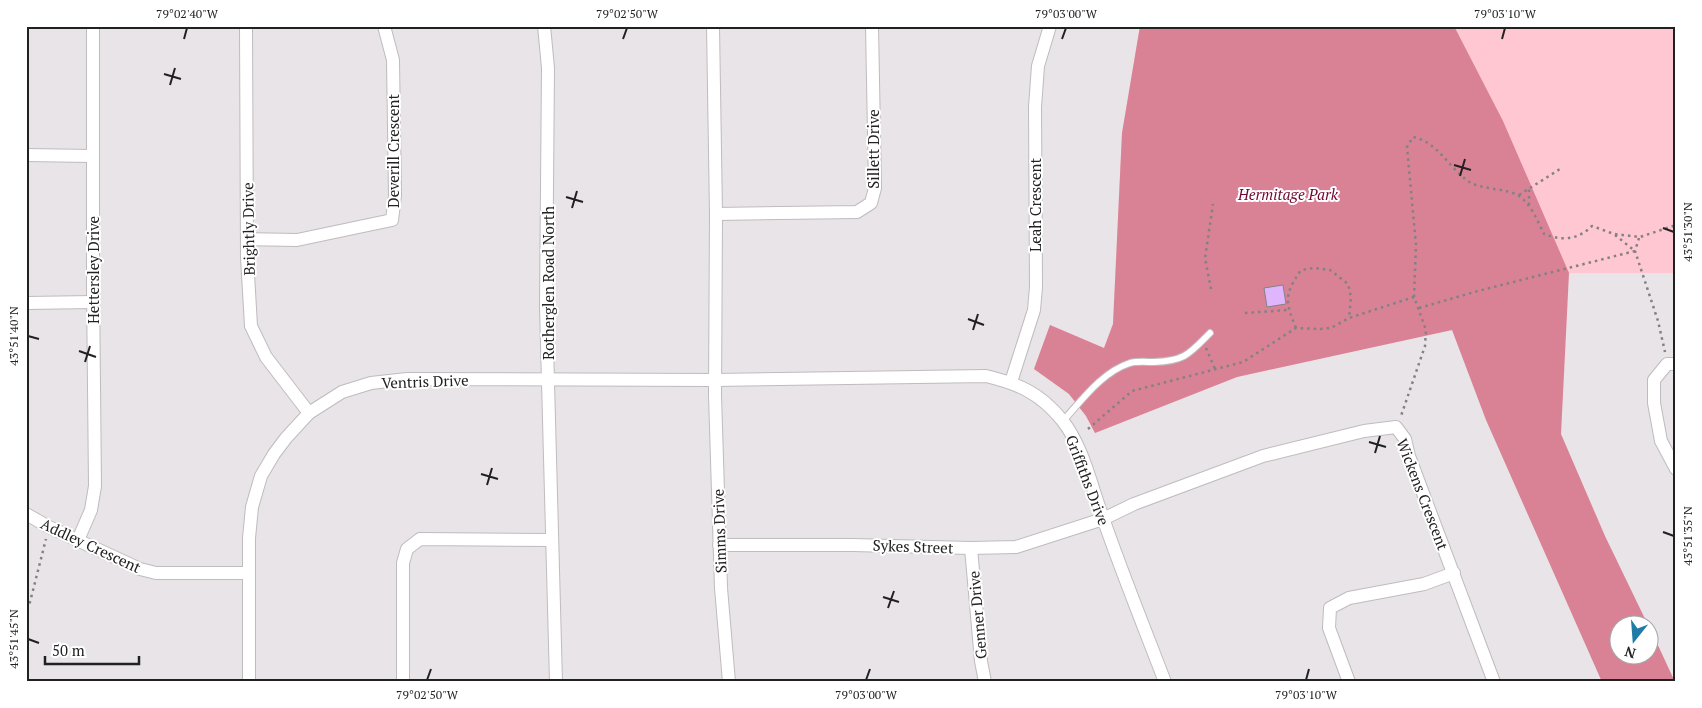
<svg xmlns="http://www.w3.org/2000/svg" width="1702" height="708" font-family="'PT Serif',serif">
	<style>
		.green { fill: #fec7d1 }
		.forest { fill: #d98295 }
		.building { fill: #dfb5fd; stroke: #848286 }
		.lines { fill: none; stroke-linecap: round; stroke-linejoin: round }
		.lane-casing { stroke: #bfbcbf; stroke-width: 8 }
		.street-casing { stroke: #bfbcbf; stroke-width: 14 }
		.path { stroke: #848183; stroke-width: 2.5; stroke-dasharray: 2.5 4; stroke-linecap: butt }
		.lane { stroke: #fff; stroke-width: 6 }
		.street { stroke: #fff; stroke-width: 12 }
		.ticks { fill: none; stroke: #222122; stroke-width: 2 }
		.labels { text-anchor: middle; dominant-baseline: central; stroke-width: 4; stroke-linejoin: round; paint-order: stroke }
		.street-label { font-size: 15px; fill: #222122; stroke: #fff }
		.park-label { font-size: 15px; font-style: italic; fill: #720732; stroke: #fff }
		.neatline { fill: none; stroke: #222122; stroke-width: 2 }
		.ticks-label { font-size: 12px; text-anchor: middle; fill: #222122 }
	</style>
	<rect width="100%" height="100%" fill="#e8e4e7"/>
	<path class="green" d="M1140,26h536v247h-107l-117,57 -215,47 -142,56 -9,-17 -17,-22 -35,-25 16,-44 54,23 9,-24 9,-191z"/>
	<path class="forest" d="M1140,26h314l49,95 66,152 -8,161 44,102 43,89 -28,1v30h30v-28l25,54h-73l-116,-262 -34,-90 -215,47 -142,56 -9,-17 -17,-22 -35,-25 16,-44 54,23 9,-24 9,-191z"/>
	<path class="building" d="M1283,285l3,19 -19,3 -3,-19z"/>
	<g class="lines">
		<g class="lane-casing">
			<path id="lane" d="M1063,421c19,-21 39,-49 67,-58 7,-2 17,-1 24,-1 31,-1 35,-8 56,-29"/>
		</g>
		<g class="street-casing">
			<g id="street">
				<path d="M246,26l1,231 4,69 15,31 43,56"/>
				<path d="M544,26l4,42 -2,239 10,375"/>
				<path d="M713,26l3,188 -1,181 6,193 8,94"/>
				<path d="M26,155l66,1"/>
				<path d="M716,214l141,-2 14,-9 4,-15 -3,-162"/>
				<path d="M247,239l50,1 95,-20 3,-24 -2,-136 -9,-34"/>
				<path d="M26,303l67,-1"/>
				<path d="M1676,364h-9l-13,16v23l7,38 15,28"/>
				<path d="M1011,382l23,-72 2,-23 -1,-180 3,-41 12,-40"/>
				<path d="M26,514l23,13 91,42 16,4h92"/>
				<path d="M78,540l13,-30 4,-24 -2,-199v-261"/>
				<path d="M719,545h134l118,3 45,-1 87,-28 31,-15 129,-48 101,-25 32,-4 9,12 4,17 85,226"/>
				<path d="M971,548l10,113 4,21"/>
				<path d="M249,682v-144l3,-31 9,-31 13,-22 12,-16 23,-25 33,-21 29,-9 36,-4 308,1 271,-4c33,8 54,17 76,44 22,28 29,66 41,98 19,55 41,109 62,164"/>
				<path d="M403,682v-119l4,-14 13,-10 132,1"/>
				<path d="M1349,682l-20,-54 1,-20 19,-10 75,-14 30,-11"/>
			</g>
		</g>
		<g class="path">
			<path d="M1519,195l41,-26"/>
			<path d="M1529,205v-16"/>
			<path d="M1615,235l20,16"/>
			<path d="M1639,238l-4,13 23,70 7,31"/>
			<path d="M1211,289l-6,-31 8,-54"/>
			<path d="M1414,297l2,-52 -9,-98 6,-10c25,5 35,30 55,44 12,9 40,7 51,15 12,8 19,26 25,38 18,7 34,6 48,-8l22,8 26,3 36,-12"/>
			<path d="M1419,308l59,-17 157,-40"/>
			<path d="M1245,313l43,-3"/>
			<path d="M1296,328c-11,-27 -12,-33 5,-58l13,-2 16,2 18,14 3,13 -2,21"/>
			<path d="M1206,348l9,21"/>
			<path d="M1088,429l44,-38 111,-29 53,-34 23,1 12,-1 18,-10 65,-21 12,33 -1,16 -24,70"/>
			<path d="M26,609l4,-7 16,-63"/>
		</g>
		<use href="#lane" class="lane"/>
		<use href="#street" class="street"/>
	</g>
	<path class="ticks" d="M184,39l3,-11M623,39l4,-11M1062,39l4,-11M1502,39l3,-11M164,74l17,5M170,85l5,-17M1454,165l17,5M1460,176l5,-17M566,197l17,5M572,208l5,-17M1663,228l11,4M968,319l16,6M973,330l5,-16M28,336l11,3M79,351l17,6M85,362l5,-16M1369,442l17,5M1375,453l5,-17M481,474l17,5M487,485l5,-17M1663,532l11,4M883,597l16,5M888,608l6,-17M28,639l11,4M427,680l4,-11M866,680l4,-11M1306,680l3,-11"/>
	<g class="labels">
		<g class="street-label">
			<text transform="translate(873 149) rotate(-90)">Sillett Drive</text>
			<text transform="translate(393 151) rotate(-90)">Deverill Crescent</text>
			<text transform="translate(1035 205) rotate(-90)">Leah Crescent</text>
			<text transform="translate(248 229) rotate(-91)">Brightly Drive</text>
			<text transform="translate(93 270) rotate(-90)">Hettersley Drive</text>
			<text transform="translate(548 283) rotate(-90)">Rotherglen Road North</text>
			<text transform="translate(425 381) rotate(-2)">Ventris Drive</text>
			<text transform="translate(1088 480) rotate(69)">Griffiths Drive</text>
			<text transform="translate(1423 494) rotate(69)">Wickens Crescent</text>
			<text transform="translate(719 531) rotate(-92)">Simms Drive</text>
			<text transform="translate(91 545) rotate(25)">Addley Crescent</text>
			<text transform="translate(913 546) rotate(2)">Sykes Street</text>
			<text transform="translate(977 615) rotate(-95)">Genner Drive</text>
		</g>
		<g class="park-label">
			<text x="1288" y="194">Hermitage Park</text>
		</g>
	</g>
	<rect width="1702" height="708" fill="none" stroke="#ffffff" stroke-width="55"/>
	<g transform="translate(1634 640) rotate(197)"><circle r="24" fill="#ffffff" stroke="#a7a6a7"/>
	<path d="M0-4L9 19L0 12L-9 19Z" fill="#207ba9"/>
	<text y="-8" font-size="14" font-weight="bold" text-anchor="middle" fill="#222122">N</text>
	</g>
	<path d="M45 656v8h94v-8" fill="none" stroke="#222122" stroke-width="2.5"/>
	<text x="52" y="656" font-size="15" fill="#222122" stroke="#ffffff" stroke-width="4" paint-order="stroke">50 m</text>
	<rect x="28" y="28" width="1646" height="652" class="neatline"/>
	<g class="ticks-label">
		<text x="187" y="18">79°02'40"W</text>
		<text x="627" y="18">79°02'50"W</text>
		<text x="1066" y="18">79°03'00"W</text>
		<text x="1505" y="18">79°03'10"W</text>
		<text transform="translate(1688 232) rotate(-90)" y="4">43°51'30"N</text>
		<text transform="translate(14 336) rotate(-90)" y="4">43°51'40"N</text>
		<text transform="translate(1688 536) rotate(-90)" y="4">43°51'35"N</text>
		<text transform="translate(14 639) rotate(-90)" y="4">43°51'45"N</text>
		<text x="427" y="699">79°02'50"W</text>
		<text x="866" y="699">79°03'00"W</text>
		<text x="1306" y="699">79°03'10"W</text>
	</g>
</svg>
